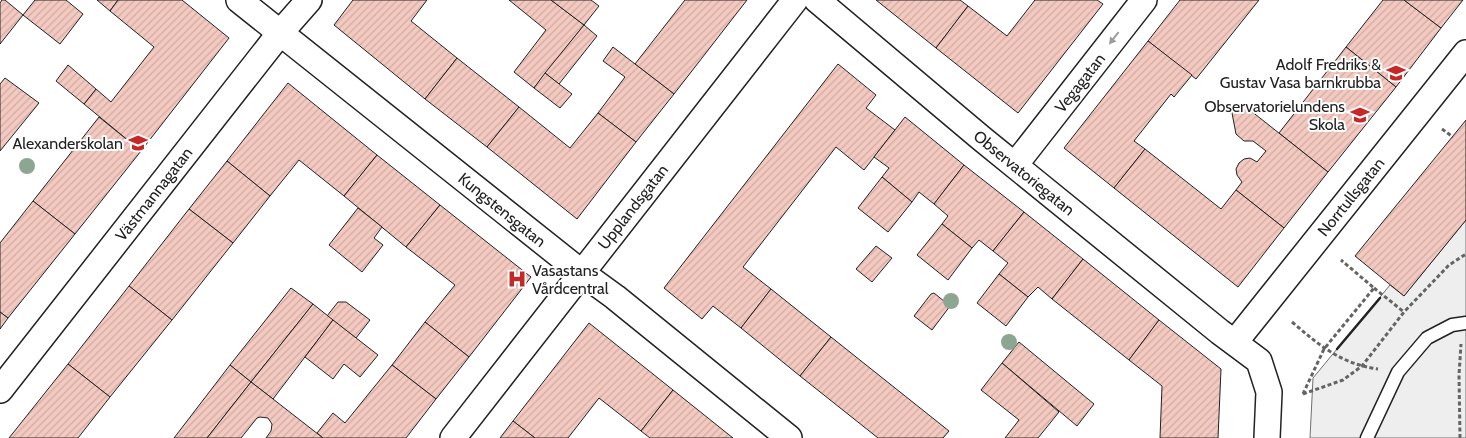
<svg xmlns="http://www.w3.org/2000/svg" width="1466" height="438" font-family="Cabin,sans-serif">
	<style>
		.green { fill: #eee; stroke: #6f6f6f }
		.building { fill: url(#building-hatch); stroke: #222 }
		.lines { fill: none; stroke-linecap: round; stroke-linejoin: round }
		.service-casing { stroke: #222; stroke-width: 15 }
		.minor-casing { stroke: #222; stroke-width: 28 }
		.path { stroke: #646464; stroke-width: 3; stroke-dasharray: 4 2.5; stroke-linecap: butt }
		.service { stroke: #fff; stroke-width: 12 }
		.minor { stroke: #fff; stroke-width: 25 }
		.wall { stroke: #222; stroke-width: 2.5 }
		.tree { fill: #8da692 }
		.oneway { fill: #9c9c9c }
		.labels { text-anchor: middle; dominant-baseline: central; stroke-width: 4; stroke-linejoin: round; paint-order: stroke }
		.poi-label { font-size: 16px; fill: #222; stroke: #fff; text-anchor: end }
		.street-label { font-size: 16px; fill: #222; stroke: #fff }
	</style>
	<defs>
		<pattern id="building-hatch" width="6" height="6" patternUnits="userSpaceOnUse" patternTransform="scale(1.25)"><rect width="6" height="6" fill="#f3c9c0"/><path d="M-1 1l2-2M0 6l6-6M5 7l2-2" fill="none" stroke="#d0aca5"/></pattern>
	</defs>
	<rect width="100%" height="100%" fill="#fff"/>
	<path class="green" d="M1466,220v218h-156l3,-60 77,-93 14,11z"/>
	<g class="building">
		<path d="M2,0h3l18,15 -23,29v-41z"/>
		<path d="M35,0h31l17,14 -23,30 -37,-29z"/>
		<path d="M97,0h21l-8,11z"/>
		<path d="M118,0h64l47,38 -88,113 -57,-47 12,-15 15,13 43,-55 -44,-36z"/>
		<path d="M353,0h74l-16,21 46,37 -32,41 -91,-74z"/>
		<path d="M509,0h42l33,25 -50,63 -20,-16 32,-42z"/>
		<path d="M551,0h40l8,6 -15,19z"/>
		<path d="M685,0h62l-73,94 -39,-30z"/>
		<path d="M876,0h84l8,6 -32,42z"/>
		<path d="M1035,0h62l6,4 -85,109 -82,-65 32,-42 39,30z"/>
		<path d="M1180,0h79l-63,79 -48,-38z"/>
		<path d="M1383,0h21l37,28 -45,59 -50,-40z"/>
		<path d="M1404,0h59l-22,28z"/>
		<path d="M584,25l13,11 -38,48 -14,-11z"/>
		<path d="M1148,41l44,34 -18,22 -3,-3 -37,47 11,8 -31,39 -50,-40z"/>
		<path d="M613,47l61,47 -38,48 -38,-29 27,-36 -22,-16z"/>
		<path d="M1346,47l50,40 -68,85 -49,-39z"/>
		<path d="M457,58l62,49 -32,40 -62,-48z"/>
		<path d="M838,64l38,31 -10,13 29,22 -31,40 -28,-23 -93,120 28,22 -30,39 -28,-22 -11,13 -38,-31z"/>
		<path d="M68,65l28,24 -12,15 -28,-23z"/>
		<path d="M545,73l27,21 -12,14 -26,-20z"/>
		<path d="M5,78l34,25 -39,48v-67z"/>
		<path d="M288,83l89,72 -33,41 -45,-36 -29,36 -43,-35z"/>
		<path d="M1241,103l87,69 -44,56 -48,-38 6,-8 -5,-7 -1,-6 3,-6 5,-4 6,-1 7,4 9,-11 -13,-10h-9l-8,-7 -4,-21z"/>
		<path d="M519,107l51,41 28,-35 38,29 -59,77 -90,-72z"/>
		<path d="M99,117l42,34 -66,83 -42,-33z"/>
		<path d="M905,117l59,48 -30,39 -15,-12 -7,10 -30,-25 7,-9 -15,-11z"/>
		<path d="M1466,120v100l-62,76 -49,-40z"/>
		<path d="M1145,149l76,60 15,-19 48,38 -46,59 -124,-99z"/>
		<path d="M377,155l63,50 -34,42 -62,-51z"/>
		<path d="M227,161l43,35 -37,47 -44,-34z"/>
		<path d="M964,165l60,47 -31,39 -14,-11 -7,8 -30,-24 6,-8 -14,-12z"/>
		<path d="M882,177l30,25 -24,30 -30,-24z"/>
		<path d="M33,201l42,33 -67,84 -8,-6v-69z"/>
		<path d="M440,205l91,72 -62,80 -44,-35 30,-37 -49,-38z"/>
		<path d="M358,208l24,19 -8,11 9,7 -21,27 -33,-27z"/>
		<path d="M189,209l44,34 -61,77 -43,-34z"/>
		<path d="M1024,212l59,47 -31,40 -14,-12 -10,10 -29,-23 9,-11 -15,-12z"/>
		<path d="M942,224l30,24 -24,32 -31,-25z"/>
		<path d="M876,246l16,12 -20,24 -16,-13z"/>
		<path d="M1083,259l76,61 -30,40 -77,-61z"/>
		<path d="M999,274l29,23 -22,29 -29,-23z"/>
		<path d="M129,286l43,34 -62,77 -42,-33z"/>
		<path d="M291,288l22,16 -62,78 -21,-17z"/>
		<path d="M771,289l60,48 -31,39 -59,-48z"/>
		<path d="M934,293l16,13 -18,24 -18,-14 17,-22z"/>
		<path d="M338,302h8l24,18 -14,18 -29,-22z"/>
		<path d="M313,304l20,16 -60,79 -22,-17z"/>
		<path d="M0,312l8,6 -8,11z"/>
		<path d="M333,320l45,35 -18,22 -16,-13 -11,15 -28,-22z"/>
		<path d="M1159,320l62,49 -3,69h-58l2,-52 -33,-26z"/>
		<path d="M425,322l44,35 -33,42 -44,-34z"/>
		<path d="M589,323l84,67 -32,41 -42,-33 -31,40h-33l-22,-17z"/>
		<path d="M831,337l118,94 -6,7h-65l-78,-62z"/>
		<path d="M1019,342l75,62 -17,22 -75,-63z"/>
		<path d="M1002,363l57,49 -21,26h-33l14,-18 -38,-30z"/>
		<path d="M68,364l42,33 -32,41h-69z"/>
		<path d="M230,365l21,17 -44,56h-33z"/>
		<path d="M392,365l44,34 -30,39h-83l-6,-5 16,-20 12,10z"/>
		<path d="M251,382l22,17 50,39h-57l5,-7 1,-7 -4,-6 -8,-1 -3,1 -16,20h-34z"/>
		<path d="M673,390l60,48h-83l-9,-7z"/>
		<path d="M513,421l22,17h-35z"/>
	</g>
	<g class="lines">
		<g class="service-casing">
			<path id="service" d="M1367,438l31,-66 29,-34 25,-13 14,-2"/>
		</g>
		<g class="minor-casing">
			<g id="minor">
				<path d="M239,0l343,273 33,24 174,141"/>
				<path d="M817,0l164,138 239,194 39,29 10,31 -2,46"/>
				<path d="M1015,165l129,-165"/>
				<path d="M1235,342l231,-289"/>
				<path d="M0,390l280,-357 29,-33"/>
				<path d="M453,438l342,-438"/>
			</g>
		</g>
		<g class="path">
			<path d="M1442,129l11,8"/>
			<path d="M1374,288l30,24"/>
			<path d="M1292,322c27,23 49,42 86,47"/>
			<path d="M1303,394l40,-14 19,-14 42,-54 45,-47 17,-11"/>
			<path d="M1303,394l21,-45 50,-61 -33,-28"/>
			<path d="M1460,438l-1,-63 2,-31"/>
		</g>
		<use href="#service" class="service"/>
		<use href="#minor" class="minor"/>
		<path class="wall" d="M1337,349l43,-51"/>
	</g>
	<g class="tree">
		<circle cx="27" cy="166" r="8"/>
		<circle cx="951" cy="301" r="8"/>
		<circle cx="1009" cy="342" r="8"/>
	</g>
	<defs><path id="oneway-solid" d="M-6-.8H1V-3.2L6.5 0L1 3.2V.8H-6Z" transform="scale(1.25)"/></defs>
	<use class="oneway" href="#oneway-solid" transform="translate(1114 38) rotate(128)"/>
	<defs>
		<g id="school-bare" transform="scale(1.5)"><path d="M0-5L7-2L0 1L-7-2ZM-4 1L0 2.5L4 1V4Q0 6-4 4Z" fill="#c62828" stroke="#fff" stroke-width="2.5" paint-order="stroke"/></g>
		<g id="hospital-bare" transform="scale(1.5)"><path d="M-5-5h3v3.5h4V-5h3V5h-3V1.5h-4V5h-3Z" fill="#c62828" stroke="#fff" stroke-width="2.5" paint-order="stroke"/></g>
	</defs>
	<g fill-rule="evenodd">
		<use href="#school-bare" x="1396" y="73"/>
		<use href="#school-bare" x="1360" y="115"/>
		<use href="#school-bare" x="138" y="143"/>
		<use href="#hospital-bare" x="517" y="279"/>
	</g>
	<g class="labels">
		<g class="poi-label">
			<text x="1381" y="64">Adolf Fredriks &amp;<tspan x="1381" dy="18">Gustav Vasa barnkrubba</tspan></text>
			<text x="1345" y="106">Observatorielundens<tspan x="1345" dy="18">Skola</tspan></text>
			<text x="123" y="143">Alexanderskolan</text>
			<text x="532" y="270" text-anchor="start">Vasastans<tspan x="532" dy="18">Vårdcentral</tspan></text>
		</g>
		<g class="street-label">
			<text transform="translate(1080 83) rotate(-52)">Vegagatan</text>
			<text transform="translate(1024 173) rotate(39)">Observatoriegatan</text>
			<text transform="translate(154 194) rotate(-52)">Västmannagatan</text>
			<text transform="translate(1351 197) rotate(-51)">Norrtullsgatan</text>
			<text transform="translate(633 207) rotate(-52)">Upplandsgatan</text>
			<text transform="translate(502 210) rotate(39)">Kungstensgatan</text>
		</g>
	</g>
</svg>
